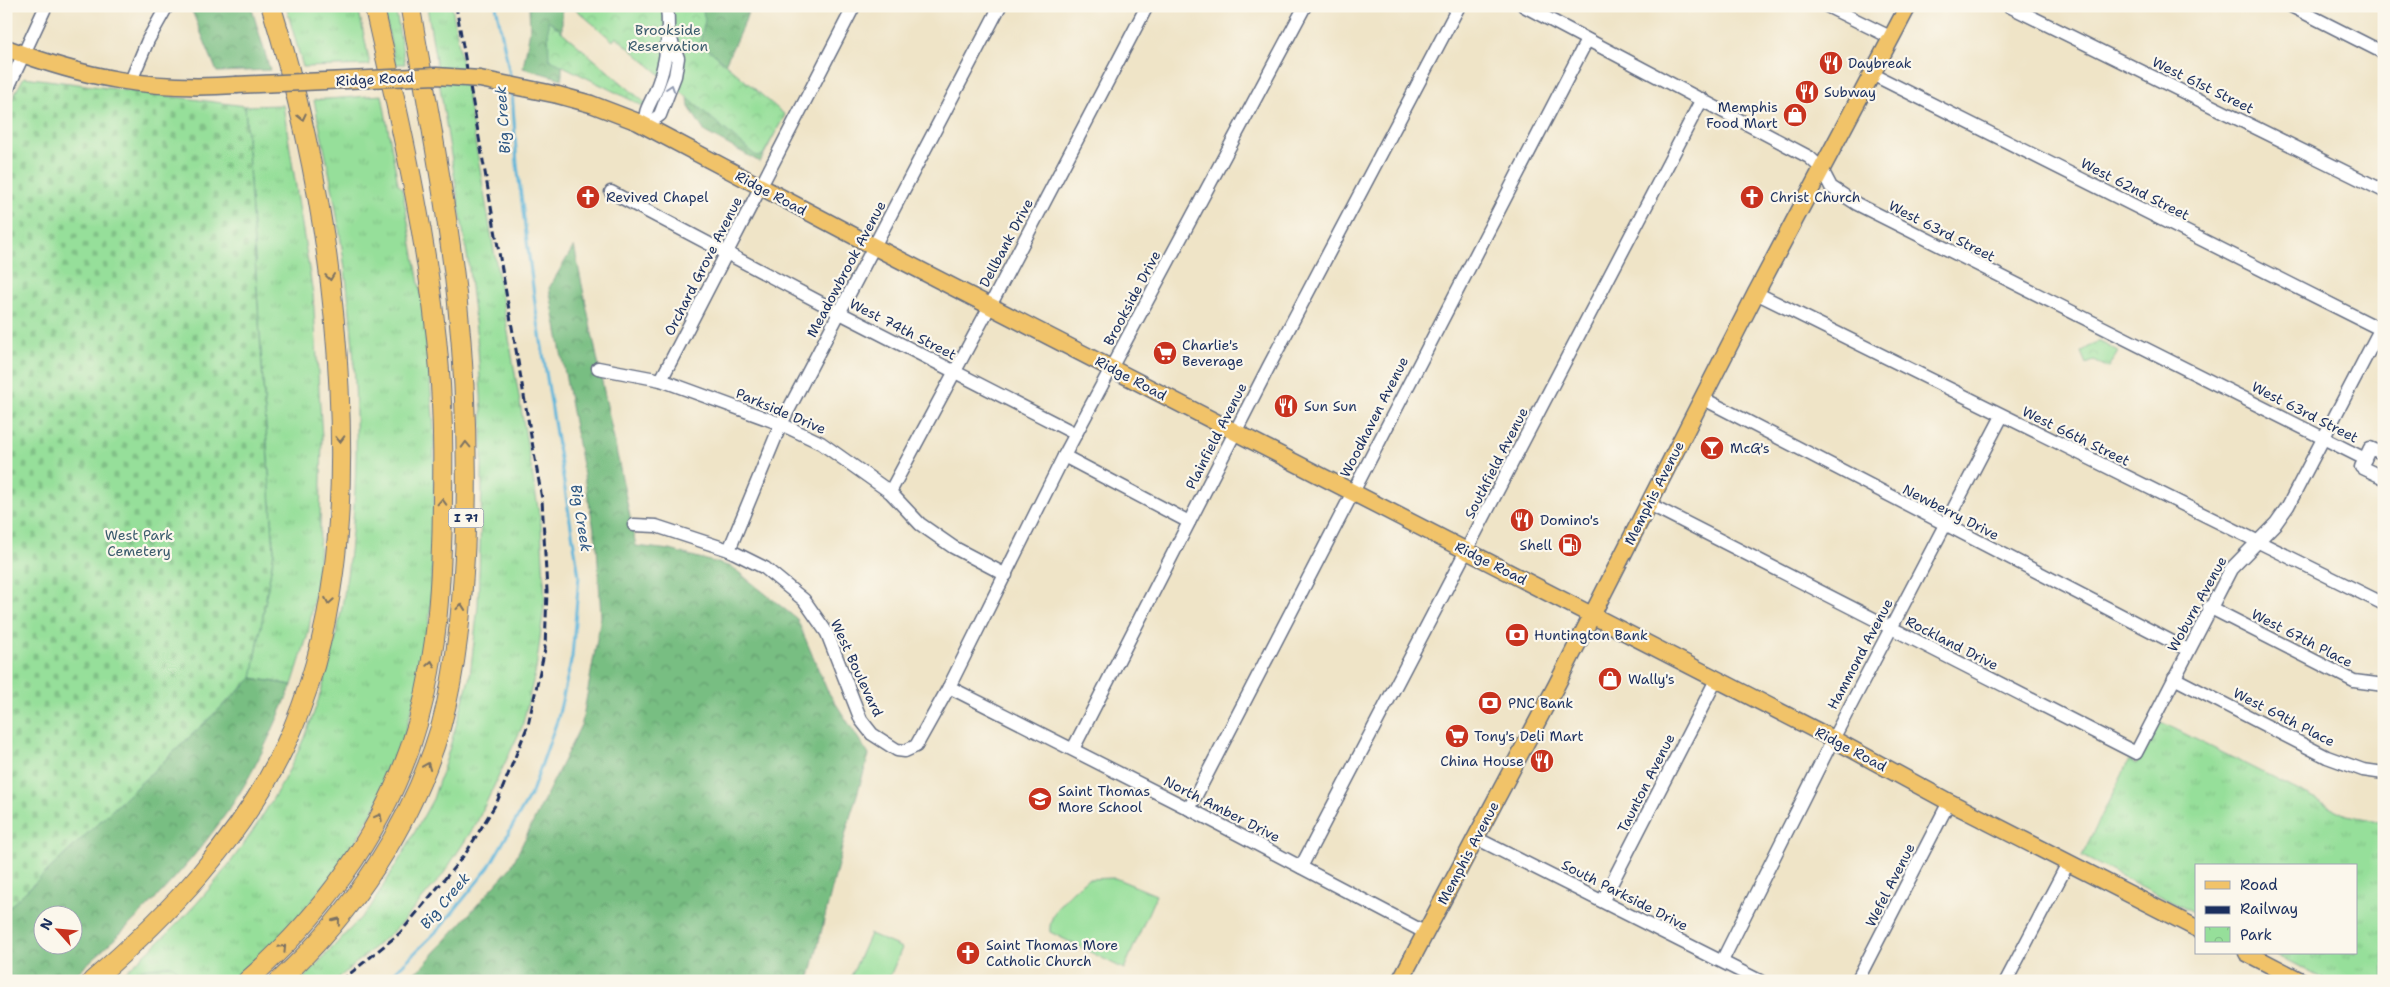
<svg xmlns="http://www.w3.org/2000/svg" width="2390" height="987" font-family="'Shantell Sans',sans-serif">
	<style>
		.grass { fill: url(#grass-tufts); stroke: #58877c }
		.forest { fill: url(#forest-crowns); stroke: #4a7670; fill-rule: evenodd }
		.wetland { fill: url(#wetland-marsh); stroke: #58877c }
		.cemetery { fill: url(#cemetery-stones); stroke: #58877c }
		.park { fill: url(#park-crowns); stroke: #58877c }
		.pitch { fill: #96df9a; stroke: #58877c }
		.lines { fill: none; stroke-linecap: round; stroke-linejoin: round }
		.stream { stroke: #5eb6db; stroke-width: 3 }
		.minor-casing { stroke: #656e83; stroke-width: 15 }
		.major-casing { stroke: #656e83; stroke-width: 19 }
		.highway-casing { stroke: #656e83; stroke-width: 21 }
		.minor { stroke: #fff; stroke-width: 12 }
		.major { stroke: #f1c369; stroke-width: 16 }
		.highway { stroke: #f1c369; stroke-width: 19 }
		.rail { stroke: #1b2f5e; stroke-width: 3; stroke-dasharray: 8 4; stroke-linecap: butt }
		.major-bridge-casing { stroke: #656e83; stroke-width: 19; stroke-linecap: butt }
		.major-bridge { stroke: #f1c369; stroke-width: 16 }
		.oneway { stroke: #8d97ae }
		.oneway2 { stroke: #7b7263 }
		.labels { text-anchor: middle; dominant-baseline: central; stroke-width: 4.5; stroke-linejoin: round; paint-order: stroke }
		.shield { fill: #fbf7ec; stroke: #5e6b89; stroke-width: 1 }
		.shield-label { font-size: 12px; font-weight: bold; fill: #1b2f5e }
		.park-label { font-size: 14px; fill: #3a5b6d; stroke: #fbf7ec }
		.poi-label { font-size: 14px; fill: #1b2f5e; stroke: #fbf7ec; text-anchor: start }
		.street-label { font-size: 14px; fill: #1b2f5e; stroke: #fbf7ec }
		.water-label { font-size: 15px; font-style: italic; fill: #2f5884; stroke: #fbf7ec }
	</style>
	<defs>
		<pattern id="grass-tufts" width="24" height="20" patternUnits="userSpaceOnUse" patternTransform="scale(1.25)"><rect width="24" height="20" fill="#96df9a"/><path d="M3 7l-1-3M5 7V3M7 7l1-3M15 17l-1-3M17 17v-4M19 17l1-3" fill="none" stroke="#81c087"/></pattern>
		<pattern id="forest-crowns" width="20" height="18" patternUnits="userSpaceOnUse" patternTransform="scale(1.25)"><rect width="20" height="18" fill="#78be82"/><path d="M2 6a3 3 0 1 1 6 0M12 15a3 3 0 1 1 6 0" fill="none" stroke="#629b6e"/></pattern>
		<pattern id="wetland-marsh" width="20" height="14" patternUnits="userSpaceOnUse" patternTransform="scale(1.25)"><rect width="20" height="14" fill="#96df9a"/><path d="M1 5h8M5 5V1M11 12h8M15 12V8" fill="none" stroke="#81c087"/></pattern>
		<pattern id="cemetery-stones" width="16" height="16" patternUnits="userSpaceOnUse" patternTransform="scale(1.25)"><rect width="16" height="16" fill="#96df9a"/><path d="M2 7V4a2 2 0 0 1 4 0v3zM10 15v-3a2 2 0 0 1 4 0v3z" fill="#81c087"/></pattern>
		<pattern id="park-crowns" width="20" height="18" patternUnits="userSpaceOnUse" patternTransform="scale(1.25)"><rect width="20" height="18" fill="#96df9a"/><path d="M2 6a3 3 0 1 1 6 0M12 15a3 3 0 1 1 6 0" fill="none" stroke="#81c087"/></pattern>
	</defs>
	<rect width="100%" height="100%" fill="#fbf7ec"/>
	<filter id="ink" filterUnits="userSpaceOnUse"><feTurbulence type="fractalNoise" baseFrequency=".02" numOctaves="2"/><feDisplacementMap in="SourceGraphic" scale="10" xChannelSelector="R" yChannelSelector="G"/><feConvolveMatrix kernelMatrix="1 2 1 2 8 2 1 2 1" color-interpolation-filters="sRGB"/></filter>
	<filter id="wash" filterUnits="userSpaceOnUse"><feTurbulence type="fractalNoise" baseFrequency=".0096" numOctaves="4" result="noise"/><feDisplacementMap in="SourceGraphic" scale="20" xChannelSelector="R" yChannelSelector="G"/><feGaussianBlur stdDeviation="1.12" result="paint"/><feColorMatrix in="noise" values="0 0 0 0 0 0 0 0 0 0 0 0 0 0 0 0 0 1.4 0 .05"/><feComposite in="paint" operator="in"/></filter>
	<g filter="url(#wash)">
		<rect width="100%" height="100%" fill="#efe4c7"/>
		<g class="grass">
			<path d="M286,6h72l12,59 -67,2z"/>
			<path d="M383,6h12l10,58h-10z"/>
			<path d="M427,6h25l89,519 4,75 -9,69 -14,58 -46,97 -34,52 -45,52 -62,53h-34l69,-73 32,-53 31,-56 14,-42 23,-81 8,-70 4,-117v-78l-4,-64 -10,-86z"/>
			<path d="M382,95l16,89 4,4 22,124 10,116v91l-3,86 -7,61 -30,106 -46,84 -61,77 -52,48h-120c18,-16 36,-32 54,-49 44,-42 83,-95 113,-149 88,-157 85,-387 56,-561 -6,-41 -16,-82 -24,-122z"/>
			<path d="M283,105l30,189 9,144 -3,129 -11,67 -16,51 -40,-7 22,-126 -29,-446z"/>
			<path d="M2159,721l188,94 37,7v159h-57l-54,-28h83v-87h-160v48l-114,-58 47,-96 8,4z"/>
		</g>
		<g class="forest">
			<path d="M190,6h61l19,64 -53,2z"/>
			<path d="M529,6h33v73l-39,-11 7,-38z"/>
			<path d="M679,6h71l-5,15 -20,43 -5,24 54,47 -14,27 -55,-30 -16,-25z"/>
			<path d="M574,246l62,300 34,4 62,17 65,52 30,71 42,65 -21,69 -39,157h-406l19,-14 89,-100 71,-144 19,-106 -4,-72 -48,-257z"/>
			<path d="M252,678l40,7c-16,37 -32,75 -53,109 -44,70 -109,133 -171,187h-62v-71zM42,914h30v30h-30z"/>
		</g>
		<path class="wetland" d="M172,965l9,9 -3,7h-44l9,-12z"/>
		<path class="cemetery" d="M24,77l221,29 29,446 -22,126 -246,232v-800z"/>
		<g class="park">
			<path d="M572,6h130l3,15 -5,21 85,73 -22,40 -4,1 -4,-1 -139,-118 -3,4z"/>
			<path d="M548,20l109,93 -108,-54z"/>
			<path d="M2098,341l20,10 -9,17 -15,-7 -8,3 -5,-12z"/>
		</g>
		<g class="pitch">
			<path d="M1115,878l41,17 -32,74 -74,-37c-2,-22 22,-40 37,-53z"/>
			<path d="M870,934l32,14 -14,33h-39z"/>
		</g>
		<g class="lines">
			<g class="stream">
				<path d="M496,6l15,74"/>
				<path d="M386,981l54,-53 49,-61 43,-75 26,-74 14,-61 7,-81 -43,-266 -19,-145 -5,-74"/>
			</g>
		</g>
	</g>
	<g filter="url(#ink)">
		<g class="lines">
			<g class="minor-casing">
				<g id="minor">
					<path d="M667,6c3,30 0,56 -11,84 -6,15 -12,19 -11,36l15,-11 15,-39 3,-18 -9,-23"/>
					<path d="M1524,6l285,151 12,11 10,19 26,17 508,255"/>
					<path d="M1827,6l65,32"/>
					<path d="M2009,6l375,185"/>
					<path d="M2291,6l93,47"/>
					<path d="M1872,74l512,257"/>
					<path d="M130,83l18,-43 19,-34"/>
					<path d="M6,92l40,-86"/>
					<path d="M611,192l229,121 236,121"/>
					<path d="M1756,293l628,311"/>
					<path d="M598,368l63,12 120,44 40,19 69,49 30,32 33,23 53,28"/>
					<path d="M661,380l193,-374"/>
					<path d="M1702,398l486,252"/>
					<path d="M2384,454l-14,-6 -9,19 23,11"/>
					<path d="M1064,456l125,66"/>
					<path d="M890,492l100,-186 157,-300"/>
					<path d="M1649,504l487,249 95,-184 45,-46 12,-17 96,-184"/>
					<path d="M634,525l22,1 73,24 36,18 39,32 23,33 34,87 11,14 25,16 8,1 11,-5 33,-59 115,-231 241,-450"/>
					<path d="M729,550l52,-126 219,-418"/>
					<path d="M2209,607l145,74 30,4"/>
					<path d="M2174,678l153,79 36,13 21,3"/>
					<path d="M949,687l264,134 213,112"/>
					<path d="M1073,749l196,-383 190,-360"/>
					<path d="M1189,809l398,-769"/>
					<path d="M1476,838l284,143"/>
					<path d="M1301,867l401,-768"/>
					<path d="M1603,900l113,-220"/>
					<path d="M1722,961l111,-222 169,-323"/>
					<path d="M1857,981l92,-179"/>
					<path d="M2006,981l62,-118"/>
				</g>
			</g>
			<g class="major-casing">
				<g id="major">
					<path d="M6,48c79,30 145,43 230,37"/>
					<path d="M558,95l33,9 47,18 237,125 958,492 116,63 247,126"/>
					<path d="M2247,953l54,28"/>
					<path d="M1400,981l156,-295 200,-393 152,-287"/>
				</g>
			</g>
			<g class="highway-casing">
				<g id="highway">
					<path d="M92,981c76,-66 148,-141 192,-233 53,-112 61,-238 55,-360 -6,-130 -29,-257 -68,-382"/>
					<path d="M247,981c72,-63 131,-142 163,-233 24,-70 30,-142 32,-216 1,-55 2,-111 -3,-167 -10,-121 -38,-240 -65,-359"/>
					<path d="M279,981c75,-69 133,-157 162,-255 16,-59 21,-119 24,-180 3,-82 1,-165 -8,-248 -11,-98 -30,-195 -47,-292"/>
				</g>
			</g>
			<use href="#minor" class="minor"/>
			<use href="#major" class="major"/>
			<use href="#highway" class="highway"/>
			<path class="rail" d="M341,981l59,-48 66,-80 31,-51 31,-77 17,-76 2,-58 -5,-92 -86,-493"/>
			<g class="major-bridge-casing">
				<path id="major-bridge" d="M236,85l200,-9 44,3 78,16"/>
			</g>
			<use href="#major-bridge" class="major-bridge"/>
		</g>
		<defs><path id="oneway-chevron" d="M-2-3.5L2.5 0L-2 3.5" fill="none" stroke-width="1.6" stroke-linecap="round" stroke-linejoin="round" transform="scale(1.25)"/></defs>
		<use class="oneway" href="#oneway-chevron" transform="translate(671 88) rotate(-72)"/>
		<g class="oneway2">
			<use href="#oneway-chevron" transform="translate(302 117) rotate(77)"/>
			<use href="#oneway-chevron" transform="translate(330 277) rotate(83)"/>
			<use href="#oneway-chevron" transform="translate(340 439) rotate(89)"/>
			<use href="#oneway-chevron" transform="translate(466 445) rotate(-92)"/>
			<use href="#oneway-chevron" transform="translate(442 502) rotate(-88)"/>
			<use href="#oneway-chevron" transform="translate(329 601) rotate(100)"/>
			<use href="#oneway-chevron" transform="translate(461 607) rotate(-85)"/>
			<use href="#oneway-chevron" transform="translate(431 664) rotate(-81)"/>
			<use href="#oneway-chevron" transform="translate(427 766) rotate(-68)"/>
			<use href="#oneway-chevron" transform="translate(379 817) rotate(-62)"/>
			<use href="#oneway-chevron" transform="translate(337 921) rotate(-51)"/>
			<use href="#oneway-chevron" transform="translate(283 948) rotate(-46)"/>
		</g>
	</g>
	<defs>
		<g id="restaurant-disc" transform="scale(1.25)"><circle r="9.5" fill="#c8321e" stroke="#fbf7ec"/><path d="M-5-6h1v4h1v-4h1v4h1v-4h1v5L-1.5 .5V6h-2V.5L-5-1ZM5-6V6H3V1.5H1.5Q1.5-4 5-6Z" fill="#fff"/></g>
		<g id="shop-disc" transform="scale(1.25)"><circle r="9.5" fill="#c8321e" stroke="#fbf7ec"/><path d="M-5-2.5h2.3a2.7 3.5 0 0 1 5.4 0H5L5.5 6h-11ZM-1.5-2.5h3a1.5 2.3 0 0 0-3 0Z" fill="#fff"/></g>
		<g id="church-disc" transform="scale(1.25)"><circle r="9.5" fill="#c8321e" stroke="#fbf7ec"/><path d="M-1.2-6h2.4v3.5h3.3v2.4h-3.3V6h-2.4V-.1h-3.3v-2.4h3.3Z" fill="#fff"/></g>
		<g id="supermarket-disc" transform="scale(1.25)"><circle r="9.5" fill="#c8321e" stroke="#fbf7ec"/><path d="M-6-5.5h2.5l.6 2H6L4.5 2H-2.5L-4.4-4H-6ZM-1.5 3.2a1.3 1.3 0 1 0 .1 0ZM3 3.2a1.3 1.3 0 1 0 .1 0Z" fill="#fff"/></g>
		<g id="bar-disc" transform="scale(1.25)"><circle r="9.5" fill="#c8321e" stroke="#fbf7ec"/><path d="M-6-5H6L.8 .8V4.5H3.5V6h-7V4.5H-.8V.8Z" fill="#fff"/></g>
		<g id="fuel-disc" transform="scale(1.25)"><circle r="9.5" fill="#c8321e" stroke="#fbf7ec"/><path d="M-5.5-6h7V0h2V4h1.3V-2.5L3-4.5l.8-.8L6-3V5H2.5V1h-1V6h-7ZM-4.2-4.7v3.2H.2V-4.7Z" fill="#fff"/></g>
		<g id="bank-disc" transform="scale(1.25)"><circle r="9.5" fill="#c8321e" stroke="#fbf7ec"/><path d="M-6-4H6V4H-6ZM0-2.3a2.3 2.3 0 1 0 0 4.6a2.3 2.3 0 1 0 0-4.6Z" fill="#fff"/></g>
		<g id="school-disc" transform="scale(1.25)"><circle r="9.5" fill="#c8321e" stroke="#fbf7ec"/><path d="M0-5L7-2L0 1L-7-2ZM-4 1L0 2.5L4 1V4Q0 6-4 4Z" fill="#fff"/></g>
	</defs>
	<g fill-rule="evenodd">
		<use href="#restaurant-disc" x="1831" y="63"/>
		<use href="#restaurant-disc" x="1807" y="92"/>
		<use href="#shop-disc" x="1795" y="115"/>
		<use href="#church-disc" x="588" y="197"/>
		<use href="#church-disc" x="1752" y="197"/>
		<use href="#supermarket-disc" x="1165" y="353"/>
		<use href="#restaurant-disc" x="1286" y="406"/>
		<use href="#bar-disc" x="1712" y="448"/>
		<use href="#restaurant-disc" x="1522" y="520"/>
		<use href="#fuel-disc" x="1570" y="545"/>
		<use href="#bank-disc" x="1517" y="635"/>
		<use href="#shop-disc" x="1610" y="679"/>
		<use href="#bank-disc" x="1490" y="703"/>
		<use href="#supermarket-disc" x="1457" y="736"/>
		<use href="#restaurant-disc" x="1542" y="761"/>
		<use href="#school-disc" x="1040" y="799"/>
		<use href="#church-disc" x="968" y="953"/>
	</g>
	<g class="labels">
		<rect class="shield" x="448.5" y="508.5" width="35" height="19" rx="4"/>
		<g class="shield-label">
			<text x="466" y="518">I 71</text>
		</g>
		<g class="park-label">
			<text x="668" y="30">Brookside<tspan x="668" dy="16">Reservation</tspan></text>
			<text x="139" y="535">West Park<tspan x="139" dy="16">Cemetery</tspan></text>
		</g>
		<g class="poi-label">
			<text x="1848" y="63">Daybreak</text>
			<text x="1824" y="92">Subway</text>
			<text x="1778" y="107" text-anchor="end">Memphis<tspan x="1778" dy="16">Food Mart</tspan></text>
			<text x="606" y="197">Revived Chapel</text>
			<text x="1770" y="197">Christ Church</text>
			<text x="1182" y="345">Charlie's<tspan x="1182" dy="16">Beverage</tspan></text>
			<text x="1304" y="406">Sun Sun</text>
			<text x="1730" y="448">McG's</text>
			<text x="1540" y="520">Domino's</text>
			<text x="1552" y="545" text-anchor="end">Shell</text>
			<text x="1534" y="635">Huntington Bank</text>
			<text x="1628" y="679">Wally's</text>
			<text x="1508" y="703">PNC Bank</text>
			<text x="1474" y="736">Tony's Deli Mart</text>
			<text x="1524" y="761" text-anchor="end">China House</text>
			<text x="1058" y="791">Saint Thomas<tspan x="1058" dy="16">More School</tspan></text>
			<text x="986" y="945">Saint Thomas More<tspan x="986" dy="16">Catholic Church</tspan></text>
		</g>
		<g class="street-label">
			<text transform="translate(375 79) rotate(-3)">Ridge Road</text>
			<text transform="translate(2203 85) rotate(26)">West 61st Street</text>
			<text transform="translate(2135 189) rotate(27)">West 62nd Street</text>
			<text transform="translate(771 193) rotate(28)">Ridge Road</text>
			<text transform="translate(1942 231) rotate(27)">West 63rd Street</text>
			<text transform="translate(1006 243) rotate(-62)">Dellbank Drive</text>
			<text transform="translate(703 266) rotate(-63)">Orchard Grove Avenue</text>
			<text transform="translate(846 269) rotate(-62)">Meadowbrook Avenue</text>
			<text transform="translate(1132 298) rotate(-62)">Brookside Drive</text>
			<text transform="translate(903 329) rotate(27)">West 74th Street</text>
			<text transform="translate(1131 378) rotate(28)">Ridge Road</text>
			<text transform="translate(781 411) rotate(23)">Parkside Drive</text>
			<text transform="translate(2305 412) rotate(27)">West 63rd Street</text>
			<text transform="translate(1374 417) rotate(-63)">Woodhaven Avenue</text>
			<text transform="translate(1216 436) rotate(-63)">Plainfield Avenue</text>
			<text transform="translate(2076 436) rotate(26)">West 66th Street</text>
			<text transform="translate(1496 463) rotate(-63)">Southfield Avenue</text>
			<text transform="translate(1654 493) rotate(-63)">Memphis Avenue</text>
			<text transform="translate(1951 512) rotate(27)">Newberry Drive</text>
			<text transform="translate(1491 563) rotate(27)">Ridge Road</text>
			<text transform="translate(2197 604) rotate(-61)">Woburn Avenue</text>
			<text transform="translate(2302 638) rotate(27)">West 67th Place</text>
			<text transform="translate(1952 643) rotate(27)">Rockland Drive</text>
			<text transform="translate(1860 654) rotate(-62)">Hammond Avenue</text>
			<text transform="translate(857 668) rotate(65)">West Boulevard</text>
			<text transform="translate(2284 717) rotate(27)">West 69th Place</text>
			<text transform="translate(1851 749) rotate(28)">Ridge Road</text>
			<text transform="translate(1646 783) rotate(-63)">Taunton Avenue</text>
			<text transform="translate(1222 809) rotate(27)">North Amber Drive</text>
			<text transform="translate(1468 853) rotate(-62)">Memphis Avenue</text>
			<text transform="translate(1890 885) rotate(-63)">Wefel Avenue</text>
			<text transform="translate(1625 895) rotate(27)">South Parkside Drive</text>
		</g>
		<g class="water-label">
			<text transform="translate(503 120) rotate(-94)">Big Creek</text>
			<text transform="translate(581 518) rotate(81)">Big Creek</text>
			<text transform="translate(445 901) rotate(-50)">Big Creek</text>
		</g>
	</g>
	<rect width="2390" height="987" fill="none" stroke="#fbf7ec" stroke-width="25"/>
	<rect x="2195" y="864" width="162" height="90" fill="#fbf7ec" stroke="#a1a7b3"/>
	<rect x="2205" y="881" width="25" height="8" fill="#f1c369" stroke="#a1a7b3"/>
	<text x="2240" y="890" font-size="15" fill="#1b2f5e">Road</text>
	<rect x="2205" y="906" width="25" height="8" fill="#1b2f5e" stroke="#a1a7b3"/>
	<text x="2240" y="914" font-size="15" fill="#1b2f5e">Railway</text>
	<rect x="2205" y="927" width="25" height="15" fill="url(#park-crowns)" stroke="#a1a7b3"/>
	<text x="2240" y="940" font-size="15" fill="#1b2f5e">Park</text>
	<g transform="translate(58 930) rotate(297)"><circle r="24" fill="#fbf7ec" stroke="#a1a7b3"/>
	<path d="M0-4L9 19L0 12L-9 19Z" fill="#c8321e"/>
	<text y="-8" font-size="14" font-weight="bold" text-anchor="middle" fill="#1b2f5e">N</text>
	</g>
</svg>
